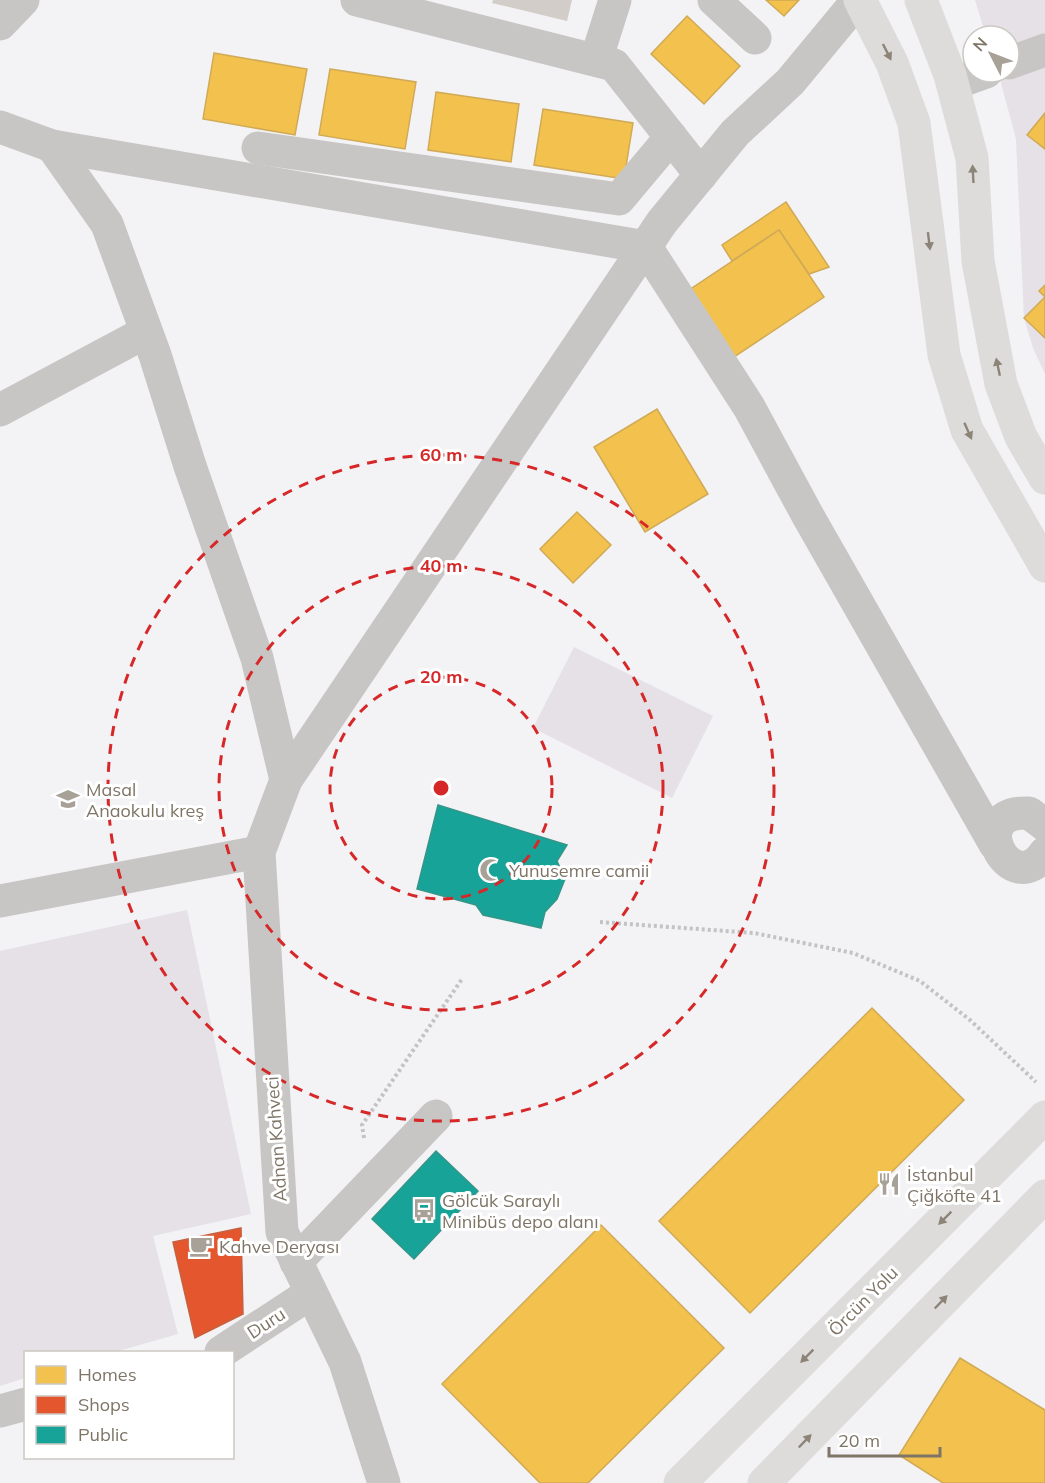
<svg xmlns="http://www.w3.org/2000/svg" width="1045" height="1483" font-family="Mulish,sans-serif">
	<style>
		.green { fill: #e5e1e6 }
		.water { fill: #d3cdc9 }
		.homes { fill: #f2c14e; stroke: #d0aa56; stroke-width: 1.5 }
		.shops { fill: #e4572e; stroke: #c6603f; stroke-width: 1.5 }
		.public { fill: #17a398; stroke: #369589; stroke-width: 1.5 }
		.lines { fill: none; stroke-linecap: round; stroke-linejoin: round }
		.path { stroke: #c4c3c3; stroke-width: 4; stroke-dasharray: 3 3; stroke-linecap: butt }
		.minor { stroke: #c7c6c4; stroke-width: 33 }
		.major { stroke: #dddcdb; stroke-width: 33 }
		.oneway { fill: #8d8478 }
		.ring { fill: none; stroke: #d62828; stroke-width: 3; stroke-dasharray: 10 8 }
		.labels { text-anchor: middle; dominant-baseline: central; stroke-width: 6; stroke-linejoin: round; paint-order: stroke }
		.poi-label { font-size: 18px; fill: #7f7567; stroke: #fff; text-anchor: start }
		.street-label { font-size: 18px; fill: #7f7567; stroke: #fff }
		.centre { fill: #d62828; stroke: #fff; stroke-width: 3 }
		.ring-label { font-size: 18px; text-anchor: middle; font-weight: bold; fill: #d62828; stroke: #fff; stroke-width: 6; stroke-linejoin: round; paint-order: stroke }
	</style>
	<rect width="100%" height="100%" fill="#f3f2f4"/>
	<g class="green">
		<path d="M975,0h70v374l-12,-26 -9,-30 -8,-179 -18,-67h11v-36h-23z"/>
		<path d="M574,647l139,69 -41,82 -139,-70z"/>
		<path d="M187,910l64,304 -98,22 25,98 -63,18h-89l-1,26 -25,8v-435z"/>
	</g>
	<path class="water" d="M493,0h79l-5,21 -75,-18z"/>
	<g class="homes">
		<path d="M766,0h33l-15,16z"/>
		<path d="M687,16l53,50 -36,38 -53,-50z"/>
		<path d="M214,53l93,16 -12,66 -92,-16z"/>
		<path d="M330,69l86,13 -11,67 -86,-14z"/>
		<path d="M436,92l83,12 -8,58 -83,-12z"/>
		<path d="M543,109l90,14 -9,56 -90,-14z"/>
		<path d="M1045,113v36l-18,-14z"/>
		<path d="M786,202l43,65 -20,7 -30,-44 -47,31 -10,-16z"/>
		<path d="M779,230l45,67 -99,66 -45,-67z"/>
		<path d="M1045,285v53l-21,-20 21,-21 -6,-6z"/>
		<path d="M657,409l51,85 -63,38 -51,-85z"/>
		<path d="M577,512l34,33 -38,38 -33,-34z"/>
		<path d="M872,1008l92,92 -214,213 -91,-92z"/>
		<path d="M601,1225l123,123 -136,135h-48l-98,-99z"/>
		<path d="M960,1358l85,52v73h-102l-44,-28z"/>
	</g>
	<path class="shops" d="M241,1228l2,86 -48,24 -22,-96z"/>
	<g class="public">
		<path d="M438,805l129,40 -10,16 8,18 -8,20 -12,13 -4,16 -58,-13 -7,-10 -59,-16z"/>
		<path d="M436,1151l42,40 -64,68 -42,-40z"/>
	</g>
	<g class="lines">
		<g class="path">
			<path d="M600,922l154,11 99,20 67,28 50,39 66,62"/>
			<path d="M364,1138l-2,-13 100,-146"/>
		</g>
		<g class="minor">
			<path d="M357,0l257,65 87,110"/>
			<path d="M714,0l41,38"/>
			<path d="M0,24l23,-24"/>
			<path d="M596,60l19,-60"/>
			<path d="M1009,63l36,-13"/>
			<path d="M953,84l33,-12"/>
			<path d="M0,127l52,19 594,101 103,160 59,109 187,328"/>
			<path d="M52,146l55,78 48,131 35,111 67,192 29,122"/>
			<path d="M258,148l361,51 52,-62"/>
			<path d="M0,410l146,-78"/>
			<path d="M1045,825l-16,-12c-67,-3 -18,89 16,40"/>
			<path d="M0,901l259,-49"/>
			<path d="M296,1262l140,-146"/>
			<path d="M221,1352l90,-59"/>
			<path d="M0,1411l26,-7"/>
			<path d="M384,1483l-39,-121 -63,-130 -23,-380 27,-72 376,-558 73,-89 55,-51 68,-82"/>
		</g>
		<g class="major">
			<path d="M860,0l32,63 22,60 30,232 23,75 78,136"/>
			<path d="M921,0l29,75 22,83 6,103 23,123 20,53 24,41"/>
			<path d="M680,1483l365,-366"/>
			<path d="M764,1483l281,-287"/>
		</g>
	</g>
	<defs><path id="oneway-solid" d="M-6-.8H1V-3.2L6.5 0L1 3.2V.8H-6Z" transform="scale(1.5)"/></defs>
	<g class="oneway">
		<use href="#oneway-solid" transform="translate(887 52) rotate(63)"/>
		<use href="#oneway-solid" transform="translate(973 174) rotate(-93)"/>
		<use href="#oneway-solid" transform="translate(929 241) rotate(83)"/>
		<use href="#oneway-solid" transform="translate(998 367) rotate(-102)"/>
		<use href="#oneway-solid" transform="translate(968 431) rotate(66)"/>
		<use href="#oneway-solid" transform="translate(945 1218) rotate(135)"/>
		<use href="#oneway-solid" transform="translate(941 1302) rotate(-46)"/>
		<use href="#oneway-solid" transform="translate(807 1356) rotate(135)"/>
		<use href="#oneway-solid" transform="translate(805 1441) rotate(-46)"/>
	</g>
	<g class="ring">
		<circle cx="441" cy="788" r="111"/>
		<circle cx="441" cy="788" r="222"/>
		<circle cx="441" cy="788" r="333"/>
	</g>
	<defs>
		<g id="school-bare" transform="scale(1.8)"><path d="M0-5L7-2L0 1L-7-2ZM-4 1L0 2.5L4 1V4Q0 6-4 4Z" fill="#a8a198" stroke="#fff" stroke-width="2.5" paint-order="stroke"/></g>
		<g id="mosque-bare" transform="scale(1.8)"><path d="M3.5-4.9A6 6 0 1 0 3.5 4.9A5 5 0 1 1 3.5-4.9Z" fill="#a8a198" stroke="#fff" stroke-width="2.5" paint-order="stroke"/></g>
		<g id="restaurant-bare" transform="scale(1.8)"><path d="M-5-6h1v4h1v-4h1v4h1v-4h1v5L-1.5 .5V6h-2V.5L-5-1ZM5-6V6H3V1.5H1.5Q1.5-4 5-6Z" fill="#a8a198" stroke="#fff" stroke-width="2.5" paint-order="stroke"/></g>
		<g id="bus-bare" transform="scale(1.8)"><path d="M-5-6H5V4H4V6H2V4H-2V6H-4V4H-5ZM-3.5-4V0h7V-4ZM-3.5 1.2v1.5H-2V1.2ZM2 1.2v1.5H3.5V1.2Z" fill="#a8a198" stroke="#fff" stroke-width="2.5" paint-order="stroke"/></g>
		<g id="cafe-bare" transform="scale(1.8)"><path d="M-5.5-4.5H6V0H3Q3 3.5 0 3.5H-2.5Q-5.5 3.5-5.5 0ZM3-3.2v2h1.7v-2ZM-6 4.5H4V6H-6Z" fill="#a8a198" stroke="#fff" stroke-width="2.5" paint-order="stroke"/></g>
	</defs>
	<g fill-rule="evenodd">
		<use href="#school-bare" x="68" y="799"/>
		<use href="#mosque-bare" x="491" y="870"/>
		<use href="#restaurant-bare" x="889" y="1184"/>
		<use href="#bus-bare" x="424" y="1210"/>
		<use href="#cafe-bare" x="201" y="1246"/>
	</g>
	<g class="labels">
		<g class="poi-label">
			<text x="86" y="789">Masal<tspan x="86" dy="21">Anaokulu kreş</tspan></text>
			<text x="509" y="870">Yunusemre camii</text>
			<text x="907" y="1174">İstanbul<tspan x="907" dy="21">Çiğköfte 41</tspan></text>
			<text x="442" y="1200">Gölcük Saraylı<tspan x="442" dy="21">Minibüs depo alanı</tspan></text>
			<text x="219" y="1246">Kahve Deryası</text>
		</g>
		<g class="street-label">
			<text transform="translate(276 1139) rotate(-94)">Adnan Kahveci</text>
			<text transform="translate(863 1301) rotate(-45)">Örcün Yolu</text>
			<text transform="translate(266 1323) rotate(-33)">Duru</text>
		</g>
	</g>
	<circle cx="441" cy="788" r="9" class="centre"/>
	<g class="ring-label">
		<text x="441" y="461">60 m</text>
		<text x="441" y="572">40 m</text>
		<text x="441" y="683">20 m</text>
	</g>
	<rect x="24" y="1351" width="210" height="108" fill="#ffffff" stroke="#ccc8c2" stroke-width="1.5"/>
	<rect x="36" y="1366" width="30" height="18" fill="#f2c14e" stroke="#ccc8c2" stroke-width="1.5"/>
	<text x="78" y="1381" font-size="18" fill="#7f7567">Homes</text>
	<rect x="36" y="1396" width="30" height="18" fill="#e4572e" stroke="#ccc8c2" stroke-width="1.5"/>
	<text x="78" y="1411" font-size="18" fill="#7f7567">Shops</text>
	<rect x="36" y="1426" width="30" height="18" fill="#17a398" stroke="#ccc8c2" stroke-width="1.5"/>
	<text x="78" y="1441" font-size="18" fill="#7f7567">Public</text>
	<g transform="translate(991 54) rotate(312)"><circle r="28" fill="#ffffff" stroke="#ccc8c2" stroke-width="1.5"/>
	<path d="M0-4.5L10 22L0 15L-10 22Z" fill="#a8a198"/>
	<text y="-9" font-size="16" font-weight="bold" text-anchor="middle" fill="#7f7567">N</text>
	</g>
	<path d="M829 1447v9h111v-9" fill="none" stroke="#7f7567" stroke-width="3"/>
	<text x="838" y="1447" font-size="18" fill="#7f7567" stroke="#ffffff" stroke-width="4.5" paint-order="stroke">20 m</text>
</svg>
